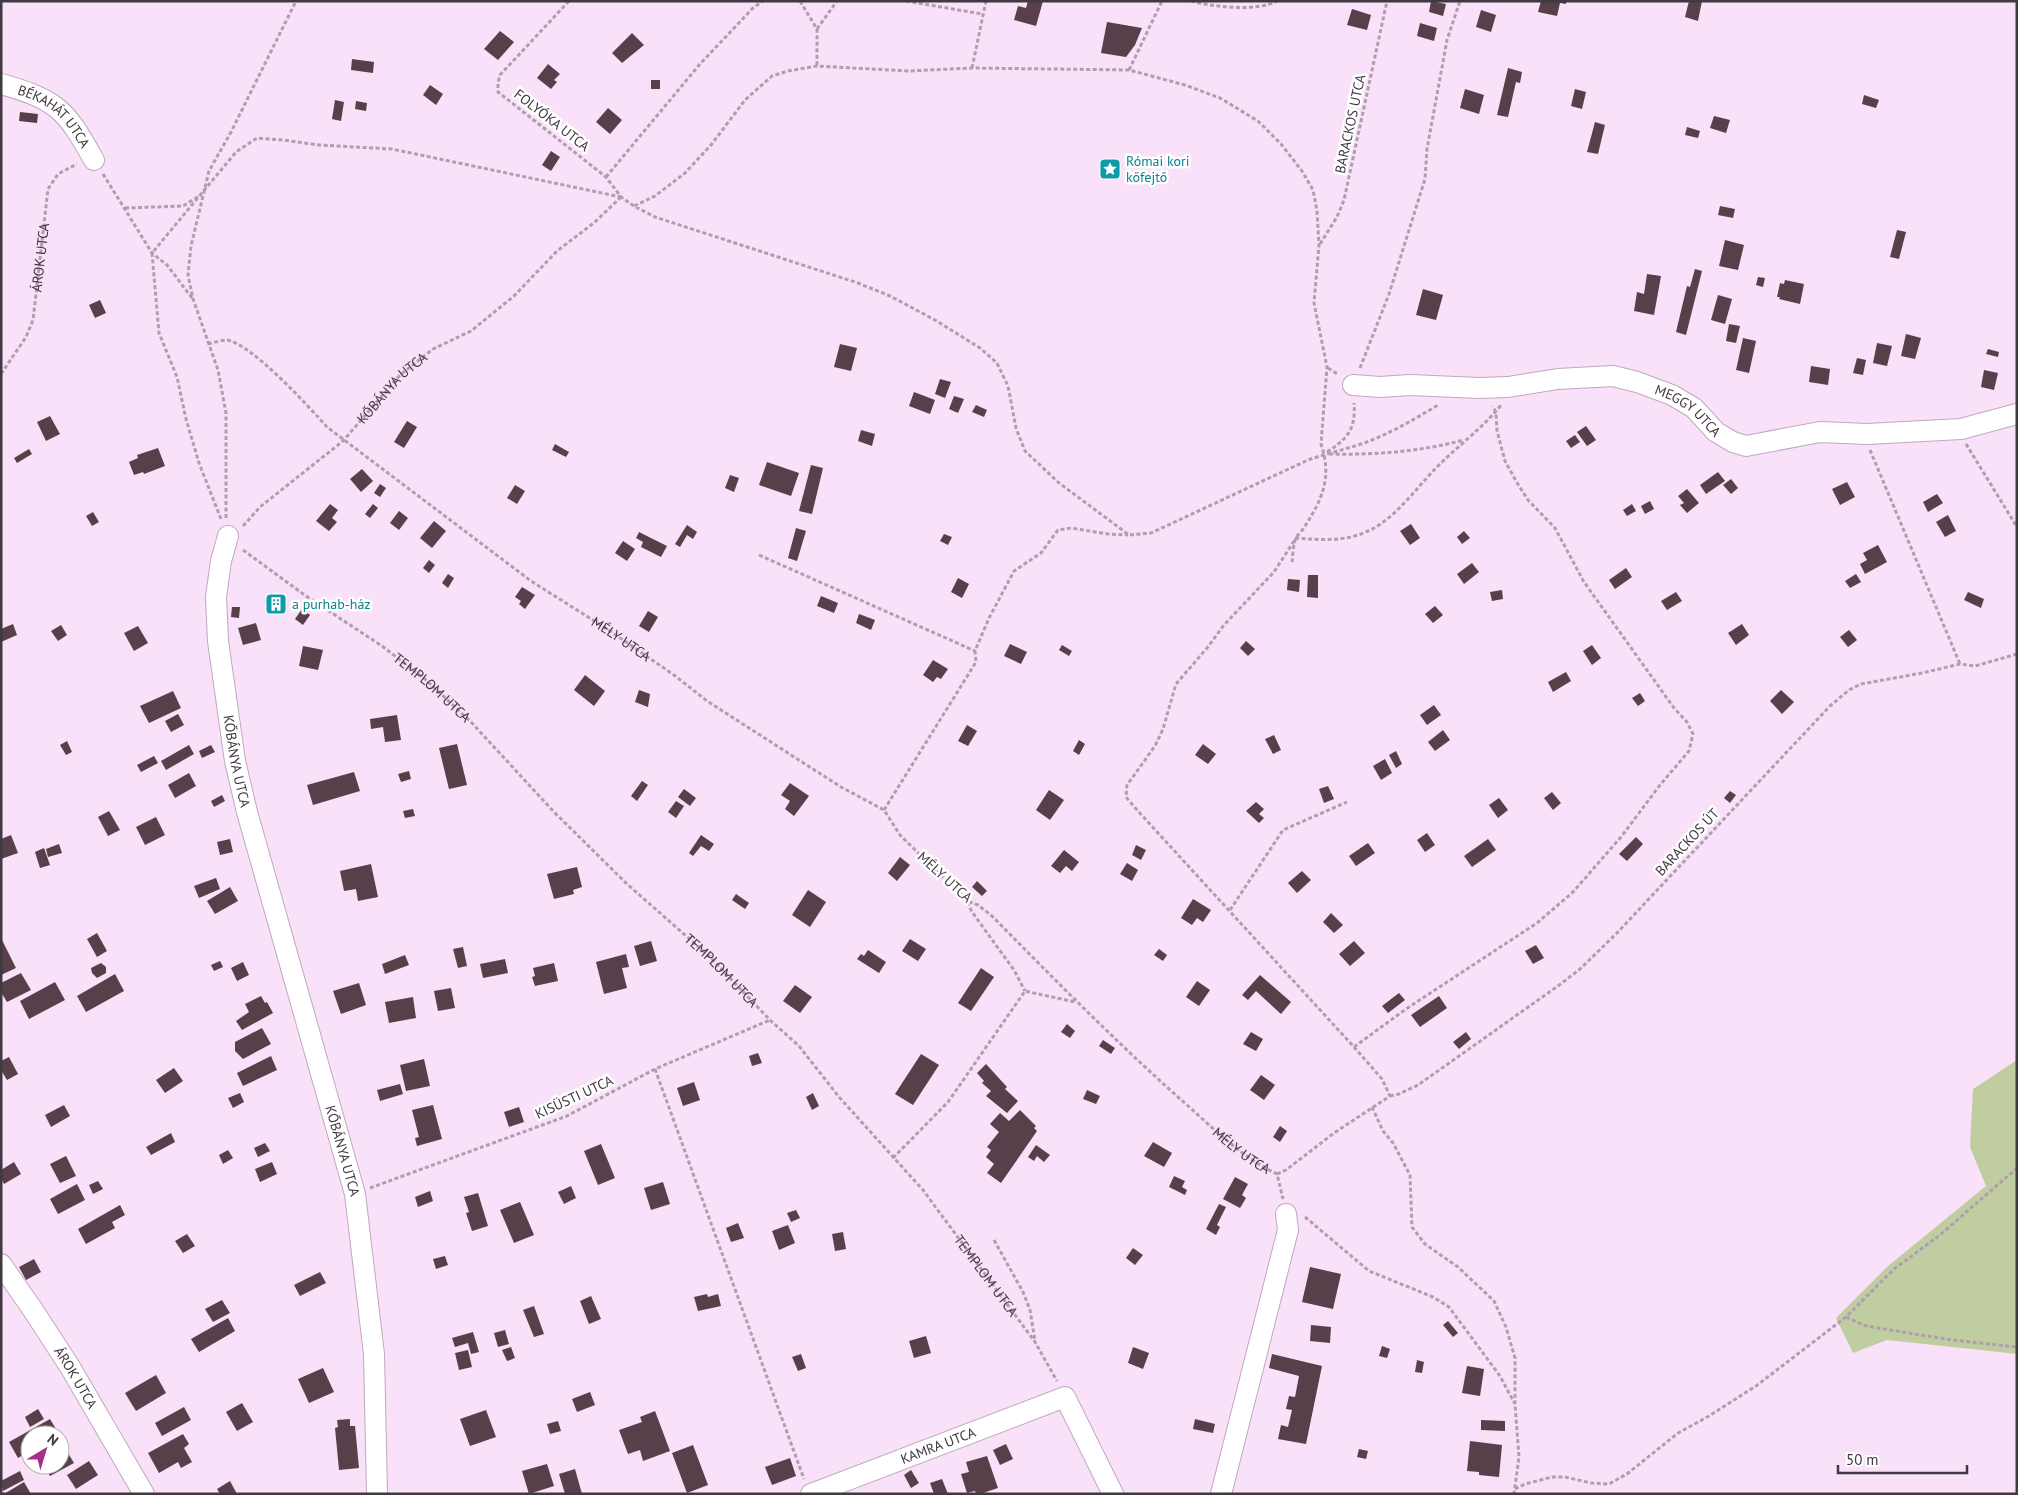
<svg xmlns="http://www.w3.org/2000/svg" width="2018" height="1495" font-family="'PT Sans',sans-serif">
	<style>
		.green { fill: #c0cda1 }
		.building { fill: #593f4a }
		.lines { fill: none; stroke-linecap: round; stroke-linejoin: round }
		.street-casing { stroke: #bfa9bf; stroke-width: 22 }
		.path { stroke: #b09eb0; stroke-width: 3; stroke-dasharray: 4 2.5; stroke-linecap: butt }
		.street { stroke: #fff; stroke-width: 20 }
		.labels { text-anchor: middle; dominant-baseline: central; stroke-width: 5; stroke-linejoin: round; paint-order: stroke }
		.street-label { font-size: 14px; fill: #413841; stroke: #fff }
		.culture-label { font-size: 14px; fill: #0d838f; stroke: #fff; text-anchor: start }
	</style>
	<rect width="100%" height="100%" fill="#f9e2f9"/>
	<path class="green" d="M2017,1060v294l-130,-14 -34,13 -17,-35 52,-52 98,-80 -16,-39 3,-58z"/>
	<g class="building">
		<path d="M1028,1h15l-7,25 -22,-6 4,-14 8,2z"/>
		<path d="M1431,1l15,3 -3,12 -14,-4z"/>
		<path d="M1541,1h25v3l-6,-1 -3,13 -19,-4z"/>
		<path d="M1689,1h13l-4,20 -13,-4z"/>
		<path d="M1352,9l19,6 -4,15 -20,-5z"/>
		<path d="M1481,10l15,5 -5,17 -15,-5z"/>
		<path d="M1107,22l35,6 -7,17 -9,12 -25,-4z"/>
		<path d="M1420,23l17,5 -3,13 -17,-5z"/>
		<path d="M500,31l14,11 -16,18 -14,-11z"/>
		<path d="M632,33l12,12 -22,18 -10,-10z"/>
		<path d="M352,59l22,3 -1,11 -22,-3z"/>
		<path d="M548,64l12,10 -6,6 3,2 -6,7 -14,-11z"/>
		<path d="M1508,68l14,4 -2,11 -4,-1 -8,35 -11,-2z"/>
		<rect x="651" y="80" width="9" height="9"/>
		<path d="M430,85l13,9 -7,11 -13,-10z"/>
		<path d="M1465,89l19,6 -5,19 -19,-6z"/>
		<path d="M1575,89l11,3 -4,17 -11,-3z"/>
		<path d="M1864,95l15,5 -3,8 -14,-4z"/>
		<path d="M335,100l9,2 -3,19 -9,-2z"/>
		<path d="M356,101l11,2 -1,8 -11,-2z"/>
		<path d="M608,108l14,12 -12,14 -14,-12z"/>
		<path d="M20,112l18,2 -1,9 -18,-2z"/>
		<path d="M1714,116l16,4 -4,13 -16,-5z"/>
		<path d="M1595,122l10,3 -7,29 -11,-2z"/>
		<path d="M1687,127l13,4 -2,7 -13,-3z"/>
		<path d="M551,151l9,6 -9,14 -9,-6z"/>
		<path d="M1720,206l15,3 -2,9 -15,-3z"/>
		<path d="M1897,230l9,2 -7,27 -9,-2z"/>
		<path d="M1725,240l19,5 -6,25 -19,-4z"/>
		<path d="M1695,269l7,2 -16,64 -10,-3 11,-46 3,1z"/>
		<path d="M1647,274l14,2 -7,39 -20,-4 3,-19 7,2z"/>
		<path d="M1758,277l7,1 -2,9 -7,-2z"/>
		<path d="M1785,280l19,4 -4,20 -21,-5 1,-2h-3l3,-14 4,1z"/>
		<path d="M1423,289l20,6 -7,25 -20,-5z"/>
		<path d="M1718,295l14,4 -7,25 -14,-4z"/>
		<path d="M100,300l6,13 -11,5 -6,-13z"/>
		<path d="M1729,324l11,2 -4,17 -10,-2z"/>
		<path d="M1906,334l15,4 -6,21 -14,-3z"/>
		<path d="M1743,338l13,3 -7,32 -13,-3z"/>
		<path d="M1877,343l15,3 -5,20 -14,-3z"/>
		<path d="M840,344l17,4 -6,23 -17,-4z"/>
		<path d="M1988,349l11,3 -1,5 -12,-3z"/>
		<path d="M1857,358l9,2 -3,15 -10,-2z"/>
		<path d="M1811,366l19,3 -2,16 -19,-3z"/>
		<path d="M1984,370l14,3 -4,17 -13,-3z"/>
		<path d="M940,379l11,3 -6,16 -10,-4z"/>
		<path d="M914,392l21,8 -5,14 -21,-8z"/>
		<path d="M954,396l10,3 -6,14 -9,-4z"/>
		<path d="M976,405l11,5 -3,7 -12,-5z"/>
		<path d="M50,416l10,18 -14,7 -9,-19z"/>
		<path d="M407,421l10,6 -13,21 -10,-6z"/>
		<path d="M1586,426l10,14 -9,6 -10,-14z"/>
		<path d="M861,430l14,4 -3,12 -14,-5z"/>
		<path d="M1575,435l5,7 -9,6 -5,-7z"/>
		<path d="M555,444l14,8 -3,5 -14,-7z"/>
		<path d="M158,448l7,18 -21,8 -1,-2 -9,3 -5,-13 9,-4 -1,-3z"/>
		<path d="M29,449l3,5 -15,9 -3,-5z"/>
		<path d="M767,462l32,11 -8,23 -32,-11z"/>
		<path d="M811,465l12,3 -11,46 -13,-3z"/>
		<path d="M362,469l11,12 -12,11 -11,-13z"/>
		<path d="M1718,472l7,9 -19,13 -6,-9z"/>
		<path d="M730,475l9,3 -5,14 -9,-4z"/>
		<path d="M1731,479l7,9 -7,6 -8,-9z"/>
		<path d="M1847,482l8,15 -15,8 -8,-16z"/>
		<path d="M380,484l6,4 -6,9 -6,-4z"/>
		<path d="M515,485l10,6 -8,13 -10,-6z"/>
		<path d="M1687,489l12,14 -12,10 -7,-8 4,-2 -6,-7z"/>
		<path d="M1937,494l6,9 -15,9 -5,-10z"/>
		<path d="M1650,501l4,8 -9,5 -4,-8z"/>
		<path d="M330,504l8,6 -6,8 5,4 -8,9 -13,-10z"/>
		<path d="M373,504l5,4 -8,10 -5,-4z"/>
		<path d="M1632,504l4,7 -9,5 -4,-6z"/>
		<path d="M399,511l9,7 -9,12 -9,-7z"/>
		<path d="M93,512l6,10 -7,4 -6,-10z"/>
		<path d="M1948,515l8,16 -11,6 -9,-15z"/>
		<path d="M434,521l12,10 -14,17 -12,-10z"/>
		<path d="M1411,524l9,14 -10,7 -10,-14z"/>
		<path d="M687,525l10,7 -4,7 -6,-4 -7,12 -5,-3z"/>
		<path d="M796,528l10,3 -9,30 -9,-3z"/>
		<path d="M1464,531l6,7 -8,6 -5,-7z"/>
		<path d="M639,532l28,14 -6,11 -20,-10 2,-5 -7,-4z"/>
		<path d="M944,534l8,3 -4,8 -8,-4z"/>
		<path d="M623,541l12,8 -8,12 -12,-8z"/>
		<path d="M1878,545l9,17 -22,12 -5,-10 7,-4 -4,-7z"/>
		<path d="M429,560l6,5 -6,8 -6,-5z"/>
		<path d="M1472,563l7,9 -15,12 -7,-10z"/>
		<path d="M1626,568l6,9 -17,12 -6,-9z"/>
		<path d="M448,574l6,4 -6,10 -6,-5z"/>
		<path d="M1856,574l5,8 -11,6 -5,-7z"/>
		<path d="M1308,575h10v23l-11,-1z"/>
		<path d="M958,578l11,6 -7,14 -11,-6z"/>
		<path d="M1288,579l12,1 -1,12 -12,-2z"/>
		<path d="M522,587l13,8 -10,14 -6,-5 2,-3 -6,-4z"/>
		<path d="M1502,590l1,9 -11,2 -2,-9z"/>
		<path d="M1676,592l6,9 -15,9 -6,-9z"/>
		<path d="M1968,592l16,7 -3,9 -17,-8z"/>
		<path d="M271,593l16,13 -6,8 -16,-13z"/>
		<path d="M821,596l17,7 -4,10 -17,-7z"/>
		<path d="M1435,606l8,9 -10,8 -8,-9z"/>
		<path d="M232,607h8l-1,11 -8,-1z"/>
		<path d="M302,609l8,6 -7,10 -8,-6z"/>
		<path d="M648,611l10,6 -9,15 -10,-6z"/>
		<path d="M859,614l16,6 -4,10 -15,-7z"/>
		<path d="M256,623l5,17 -18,5 -5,-17z"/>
		<path d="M13,624l4,11 -16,7v-13z"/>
		<path d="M1742,624l7,11 -13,10 -8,-12z"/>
		<path d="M61,625l6,10 -9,6 -7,-10z"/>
		<path d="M138,626l10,17 -14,8 -10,-18z"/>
		<path d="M1849,630l8,10 -9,7 -8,-10z"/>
		<path d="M1246,641l9,8 -7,7 -8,-8z"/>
		<path d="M1010,644l17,8 -6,12 -17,-8z"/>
		<path d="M1062,645l10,6 -3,5 -10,-6z"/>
		<path d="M1592,645l9,13 -9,7 -9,-14z"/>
		<path d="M303,646l20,4 -5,20 -19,-4z"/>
		<path d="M933,660l15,9 -7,10 -4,-2 -4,5 -10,-7z"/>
		<path d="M1566,672l5,9 -18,11 -5,-10z"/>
		<path d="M585,675l20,16 -11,15 -20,-16z"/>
		<path d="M639,690l11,4 -2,13 -13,-5z"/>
		<path d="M1781,690l13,12 -12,12 -12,-13z"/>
		<path d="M173,691l8,17 -32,15 -9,-17z"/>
		<path d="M1640,693l5,8 -7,5 -6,-8z"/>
		<path d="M1434,705l7,10 -14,10 -7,-10z"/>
		<path d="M178,714l6,11 -13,7 -6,-11z"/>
		<path d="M397,715l4,25 -16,2 -2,-15 -12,2 -1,-10z"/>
		<path d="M967,725l10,6 -9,15 -10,-5z"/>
		<path d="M1443,730l7,10 -15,11 -7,-9z"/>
		<path d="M1274,735l7,15 -8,4 -8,-15z"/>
		<path d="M1079,740l6,4 -6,11 -6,-4z"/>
		<path d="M67,741l5,11 -6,3 -6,-10z"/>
		<path d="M457,744l10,41 -18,4 -10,-41z"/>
		<path d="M1203,744l13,10 -8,10 -13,-9z"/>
		<path d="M189,745l5,9 -28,16 -5,-9z"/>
		<path d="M211,745l4,7 -13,6 -3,-7z"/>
		<path d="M1396,751l6,13 -6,4 -7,-13z"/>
		<path d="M154,756l4,7 -17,9 -4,-7z"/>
		<path d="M1385,759l7,14 -11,7 -8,-14z"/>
		<path d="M409,771l2,8 -10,3 -3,-8z"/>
		<path d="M354,772l6,19 -47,14 -6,-20z"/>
		<path d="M189,773l7,13 -21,12 -7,-13z"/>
		<path d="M642,781l6,4 -11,16 -6,-5z"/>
		<path d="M790,783l19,13 -15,20 -9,-7 5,-8 -9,-6z"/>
		<path d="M1328,786l6,13 -10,4 -5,-14z"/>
		<path d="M684,789l12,9 -6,8 -12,-9z"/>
		<path d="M1049,790l15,10 -14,20 -14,-10z"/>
		<path d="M1730,791l6,4 -6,8 -6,-5z"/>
		<path d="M1552,792l9,11 -8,7 -9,-12z"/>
		<path d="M222,795l3,6 -11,6 -3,-6z"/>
		<path d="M1499,798l9,12 -10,8 -9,-13z"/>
		<path d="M676,801l8,5 -8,12 -8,-6z"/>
		<path d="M1256,802l8,7 -5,5 5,4 -5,5 -13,-12z"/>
		<path d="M413,809l2,7 -10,2 -2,-7z"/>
		<path d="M109,811l11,19 -12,6 -10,-19z"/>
		<path d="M156,817l9,18 -20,10 -9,-18z"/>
		<path d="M1427,833l8,12 -10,7 -8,-12z"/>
		<path d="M11,835l7,18 -17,6v-20z"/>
		<path d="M701,835l13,9 -5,7 -8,-5 -8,10 -4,-3z"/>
		<path d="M1636,837l7,7 -16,17 -8,-7z"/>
		<path d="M230,839l3,13 -13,3 -3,-13z"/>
		<path d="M1488,839l8,11 -24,17 -8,-11z"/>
		<path d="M1368,843l7,10 -19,13 -7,-10z"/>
		<path d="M59,844l3,9 -14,4 -2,-8z"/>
		<path d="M1136,845l10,5 -5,10 -9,-5z"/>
		<path d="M44,848l6,17 -10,3 -5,-16z"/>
		<path d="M1064,850l15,12 -7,9 -6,-5 -6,7 -9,-7z"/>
		<path d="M900,857l10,8 -13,16 -9,-8z"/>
		<path d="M1127,863l11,7 -6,11 -12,-7z"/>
		<path d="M371,864l7,33 -20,4 -2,-12 -12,2 -4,-20z"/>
		<path d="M577,867l5,20 -9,3 1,4 -20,5 -7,-25z"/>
		<path d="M1302,871l9,9 -14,13 -9,-10z"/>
		<path d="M216,878l4,11 -21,9 -5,-12z"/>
		<path d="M977,881l10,10 -5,5 -10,-9z"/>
		<path d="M230,887l8,14 -23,13 -8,-13z"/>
		<path d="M808,890l18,12 -16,25 -18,-12z"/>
		<path d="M736,894l13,9 -4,6 -13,-9z"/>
		<path d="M1193,899l18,11 -8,12 -6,-4 -5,7 -11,-7z"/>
		<path d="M1331,913l12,12 -9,8 -11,-11z"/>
		<path d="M97,933l10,18 -10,6 -10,-18z"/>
		<path d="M1,938l15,30 -15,7z"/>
		<path d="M910,939l16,10 -8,12 -16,-10z"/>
		<path d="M651,941l6,20 -17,5 -6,-20z"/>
		<path d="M1354,941l11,12 -15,13 -11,-12z"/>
		<path d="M1536,945l8,13 -11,6 -8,-13z"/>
		<path d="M463,947l4,19 -9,2 -5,-19z"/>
		<path d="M1159,949l8,6 -4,6 -9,-6z"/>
		<path d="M868,950l18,12 -7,11 -22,-14 4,-5 3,2z"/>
		<path d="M626,954l3,13 -7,1 5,20 -23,6 -8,-32z"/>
		<path d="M405,955l4,10 -24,9 -3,-10z"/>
		<path d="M505,959l3,14 -25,5 -3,-14z"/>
		<path d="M220,961l3,6 -9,4 -3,-6z"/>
		<path d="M243,962l6,13 -12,6 -6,-13z"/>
		<path d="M101,963l5,4v6l-9,5 -5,-5 -1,-5z"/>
		<path d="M554,963l4,18 -23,5 -3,-9 3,-1 -2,-8z"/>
		<path d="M981,968l13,9 -23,34 -13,-8z"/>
		<path d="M21,973l10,17 -24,12 -6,-10v-9z"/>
		<path d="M115,974l9,17 -38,21 -9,-16z"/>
		<path d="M1260,975l31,27 -10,12 -25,-23 -8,9 -6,-5z"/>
		<path d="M1197,981l13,9 -11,16 -13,-9z"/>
		<path d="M55,982l10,18 -36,19 -9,-18z"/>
		<path d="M359,983l7,22 -25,9 -8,-23z"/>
		<path d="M795,985l17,12 -12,16 -17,-12z"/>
		<path d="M451,988l4,20 -17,3 -4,-20z"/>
		<path d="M1399,993l6,7 -17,13 -6,-7z"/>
		<path d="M261,996l4,7 2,-1 6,11 -31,17 -6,-9 13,-9 -4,-8z"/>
		<path d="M1439,996l8,12 -27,19 -9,-12z"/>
		<path d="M413,997l3,21 -27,5 -4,-21z"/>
		<path d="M1067,1024l8,7 -5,7 -9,-6z"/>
		<path d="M262,1028l9,16 -28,15 -8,-8v-9z"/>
		<path d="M1251,1032l12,7 -7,12 -13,-7z"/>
		<path d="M1466,1032l5,7 -12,10 -6,-7z"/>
		<path d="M1103,1040l12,8 -4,6 -12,-8z"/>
		<path d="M758,1053l4,10 -10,3 -3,-10z"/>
		<path d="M921,1054l18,11 -26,40 -18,-11z"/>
		<path d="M271,1056l6,14 -34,16 -6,-13z"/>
		<path d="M9,1057l9,17 -11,6 -6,-10v-9z"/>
		<path d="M424,1059l6,27 -24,5 -6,-26z"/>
		<path d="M986,1064l21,23 -2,2 13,12 -11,12 -21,-17 5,-5 -9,-8 2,-2 -7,-8z"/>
		<path d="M174,1068l9,13 -18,12 -9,-13z"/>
		<path d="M1261,1075l14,10 -11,15 -14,-10z"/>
		<path d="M694,1082l6,18 -17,6 -6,-18z"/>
		<path d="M400,1084l3,10 -23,7 -3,-11z"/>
		<path d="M1087,1090l13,6 -4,8 -13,-5z"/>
		<path d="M240,1093l4,9 -11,6 -5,-10z"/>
		<path d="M813,1093l6,13 -7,4 -6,-13z"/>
		<path d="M64,1105l6,11 -19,11 -6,-12z"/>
		<path d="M433,1105l9,34 -25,7 -2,-8 4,-1 -7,-27z"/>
		<path d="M519,1107l5,15 -15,5 -5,-15z"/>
		<path d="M1020,1110l16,16 -2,2 3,3 -36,52 -14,-10 7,-9 -8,-7 5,-7 -4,-3 12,-15 -9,-8 10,-11 9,8z"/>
		<path d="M1280,1126l7,5 -7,11 -7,-5z"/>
		<path d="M171,1133l4,9 -24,13 -5,-8z"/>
		<path d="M1153,1142l19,11 -8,14 -20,-11z"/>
		<path d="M265,1143l5,8 -12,6 -4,-9z"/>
		<path d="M601,1144l14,34 -17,7 -14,-34z"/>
		<path d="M1036,1145l14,10 -6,7 -7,-6 -3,5 -6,-4z"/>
		<path d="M228,1150l5,8 -10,6 -4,-9z"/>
		<path d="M66,1156l10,20 -16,7 -10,-19z"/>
		<path d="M14,1162l7,12 -17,10 -3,-6v-8z"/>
		<path d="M272,1162l5,12 -17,8 -5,-13z"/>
		<path d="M1174,1176l11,5 -3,6 5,3 -2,5 -16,-8z"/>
		<path d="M1235,1177l13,7 -6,11 4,3 -6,10 -17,-9z"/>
		<path d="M98,1181l5,8 -10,5 -4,-9z"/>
		<path d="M663,1182l7,22 -19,6 -7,-22z"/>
		<path d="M77,1184l8,16 -27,14 -8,-15z"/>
		<path d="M571,1186l5,12 -12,6 -6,-12z"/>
		<path d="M430,1191l3,10 -15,6 -3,-10z"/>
		<path d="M478,1193l10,33 -16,5 -6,-18 3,-1 -5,-15z"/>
		<path d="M520,1202l14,33 -20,8 -14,-33z"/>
		<path d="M1219,1204l7,3 -9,18 3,2 -4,8 -10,-6z"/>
		<path d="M120,1205l5,10 -13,7 3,6 -29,16 -8,-15z"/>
		<path d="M796,1210l4,8 -9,4 -4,-9z"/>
		<path d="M738,1223l6,15 -13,4 -5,-14z"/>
		<path d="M788,1225l7,18 -16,7 -7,-19z"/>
		<path d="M843,1232l3,17 -11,2 -3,-17z"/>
		<path d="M187,1234l8,12 -12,7 -8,-12z"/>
		<path d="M1133,1248l10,7 -8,10 -9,-7z"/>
		<path d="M445,1256l3,9 -12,4 -3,-10z"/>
		<path d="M34,1259l7,13 -15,8 -7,-13z"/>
		<path d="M1310,1267l31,7 -8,35 -31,-7z"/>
		<path d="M320,1272l6,11 -26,13 -6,-11z"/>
		<path d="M707,1294l1,3 10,-3 3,12 -23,5 -4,-14z"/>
		<path d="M591,1296l10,23 -12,5 -9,-23z"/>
		<path d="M222,1300l8,13 -17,9 -8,-13z"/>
		<path d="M534,1306l10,28 -10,3 -11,-27z"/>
		<path d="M228,1318l7,13 -36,21 -8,-13z"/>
		<path d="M1448,1321l10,12 -5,4 -10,-12z"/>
		<path d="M1311,1325l20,2 -1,16 -20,-2z"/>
		<path d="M505,1330l4,14 -11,3 -4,-14z"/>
		<path d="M473,1332l6,20 -8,2 -3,-11 -13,4 -3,-9z"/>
		<path d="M926,1336l5,17 -17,5 -5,-17z"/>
		<path d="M1382,1346l8,3 -3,9 -8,-2z"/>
		<path d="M511,1347l4,11 -8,3 -5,-11z"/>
		<path d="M1133,1347l16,6 -6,16 -15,-6z"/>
		<path d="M468,1350l4,17 -13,3 -4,-17z"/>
		<path d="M801,1354l5,14 -8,3 -6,-14z"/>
		<path d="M1272,1354l50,12 -16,78 -28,-5 3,-14 7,2 4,-17 -6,-1 3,-13 6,1 4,-21 -30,-8z"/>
		<path d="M1417,1360l7,2 -2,11 -7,-1z"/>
		<path d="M1467,1366l17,3 -4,27 -18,-3z"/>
		<path d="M323,1368l11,24 -25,11 -11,-24z"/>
		<path d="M156,1375l10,18 -30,18 -11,-18z"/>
		<path d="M590,1392l5,13 -18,7 -5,-13z"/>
		<path d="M242,1403l11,19 -16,9 -11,-19z"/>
		<path d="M184,1407l7,13 -29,16 -7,-13z"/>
		<path d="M38,1409l6,10 -14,8 -5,-10z"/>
		<path d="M486,1410l10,27 -26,9 -10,-27z"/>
		<path d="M655,1411l15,40 -27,10 -3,-11 -12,4 -9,-24 23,-8 -2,-5z"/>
		<path d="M50,1419l9,15 -29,1v16l-12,7 -9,-16z"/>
		<path d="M350,1419v7h5l4,42 -20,2 -4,-42 3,-1 -1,-7z"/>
		<path d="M1195,1419l20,5 -2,9 -20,-4z"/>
		<path d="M1481,1420l24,1v10l-24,-1z"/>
		<path d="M558,1421l3,10 -11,3 -3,-10z"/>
		<path d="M183,1434l6,10 -5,4 8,14 -11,6 -3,-6 -19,11 -11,-20z"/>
		<path d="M1470,1441l32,4 -3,32 -20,-2v-3l-12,-1z"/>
		<path d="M1006,1444l7,15 -13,6 -7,-15z"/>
		<path d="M693,1445l15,40 -21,8 -15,-40z"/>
		<path d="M65,1448l9,15 -24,13 -7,-11h17v-14z"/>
		<path d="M1359,1449l9,2 -2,8 -9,-2z"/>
		<path d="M987,1456l11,32 -18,6h-4l-1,-3 -8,2 -6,-19 8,-2 -3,-10z"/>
		<path d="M790,1458l6,18 -24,9 -7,-18z"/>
		<path d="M89,1461l9,14 -22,14 -9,-14z"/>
		<path d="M547,1464l7,22 -25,8 -7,-23z"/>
		<path d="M575,1469l7,25h-17l-6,-20z"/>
		<path d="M911,1470l8,13 -8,5 -7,-13z"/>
		<path d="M20,1471l4,9 -21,11 -2,-10z"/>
		<path d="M942,1479l6,15h-14l-4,-11z"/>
		<path d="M230,1481l7,13h-17l-3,-5z"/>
		<path d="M24,1482l7,12h-27z"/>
	</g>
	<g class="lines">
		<g class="street-casing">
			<g id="street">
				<path id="s5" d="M1,84c57,16 65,26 93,76"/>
				<path id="s6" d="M1353,385l27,2 30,-2 69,3 29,-1 50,-8 55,-3 24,6 35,13 22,13 22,24 17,10 13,4 74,-14 47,2 94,-5 56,-15"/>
				<path id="s7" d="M228,536l-7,25 -5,36 2,44 17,120 12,51 108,382 19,160 3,140"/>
				<path id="s8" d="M1,1264l32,46 37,57 74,127"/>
				<path id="s9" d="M811,1494l254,-97 48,97"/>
				<path d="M1221,1494l67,-264 -2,-16"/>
			</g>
		</g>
		<g class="path">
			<path d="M569,1l-69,74 -2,8v9l108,85 15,20 13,9"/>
			<path d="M800,1l17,28v37"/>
			<path d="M906,1l76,13"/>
			<path d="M1191,1c22,6 66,11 86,0"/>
			<path d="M817,29l20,-28"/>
			<path d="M972,68l14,-67"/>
			<path d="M1129,70l33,-69"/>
			<path d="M103,174l49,79 15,12 25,33"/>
			<path d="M606,177l94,-113 53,-56 10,-7"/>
			<path d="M125,208l58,-2 18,-11"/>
			<path d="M1320,244l17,-27 7,-17 43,-199"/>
			<path id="s1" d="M208,344c5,-1 13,-4 19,-4 25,4 82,67 100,87l204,154 76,48 67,46 33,26 134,86 43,23 16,25 67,66 11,4 14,11c64,65 127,129 195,189 28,25 56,53 90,69l6,25"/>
			<path d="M1328,368l11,7"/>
			<path d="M1360,368l29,-74 36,-115 2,-30 20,-109 13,-39"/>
			<path id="s2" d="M1,374l25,-37 7,-17 15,-131 10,-15 19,-10"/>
			<path d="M1966,444l51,83"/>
			<path d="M1870,450l90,214"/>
			<path d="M1327,452c20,-13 29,-22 27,-49"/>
			<path d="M1329,454c47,1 89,-2 135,-14"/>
			<path d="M226,518v-105l-8,-43 -25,-71 -5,-24 3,-29 18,-75 22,-39 65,-131"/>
			<path d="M221,519l-22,-56 -13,-44 -9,-42 -18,-44 -7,-80 84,-101 21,-14 26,2 36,5 73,4 229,48"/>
			<path id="s3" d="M243,526l17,-19 83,-66 57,-66 33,-26 38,-18 43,-35 43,-45 38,-29 26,-25"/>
			<path id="s4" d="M243,550l63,46 76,50 44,34 45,42 83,90 73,72 83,73 60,63 29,26 40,51 84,93 112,152 22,39"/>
			<path d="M759,555l216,96"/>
			<path d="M1292,562c1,-7 1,-17 4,-24 2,-4 7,-8 9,-12 18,-28 27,-49 16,-82l6,-77 -13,-64 5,-58 -2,-34 -4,-21 -11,-19 -21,-27 -23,-23 -38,-23 -35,-13 -56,-15 -157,-2 -63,3 -92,-5 -29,5 -16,5 -27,24 -34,45 -26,28 -30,23 -21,10 21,11 203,66 32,13 45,24 45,28 17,15 11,23 8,42 9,23 34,32 70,52 22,-2 157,-73c17,-6 35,-10 53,-16 27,-9 52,-24 77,-39"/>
			<path d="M884,810l92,-148 -1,-11 14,-33 25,-47 27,-18 17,-23 13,-2 37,6 20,1"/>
			<path d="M967,902l5,10 42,58 11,21"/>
			<path d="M1230,910l53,-80 64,-28"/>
			<path d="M1354,1047l52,-38 131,-86 36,-31 48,-55 39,-52 29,-34 4,-17 -6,-12 -13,-14 -90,-126 -29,-54 -27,-28 -12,-19 -11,-20 -8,-30 -1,-18 -3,-7"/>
			<path d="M655,1069l149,410"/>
			<path d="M1390,1096l9,-2 19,-9 140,-99 22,-17 36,-35 214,-228 19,-16 12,-6 61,-11 38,-9 15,2 42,-12"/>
			<path d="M1372,1107l11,24 10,12 17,32 2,52 13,17 33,23 36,34 12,26 9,31v46l4,53 -5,37"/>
			<path d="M893,1158l55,-56 77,-111 50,11"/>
			<path d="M1277,1174l9,-4 48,-37 56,-37 -8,-17 -28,-32 -217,-237 -11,-13 1,-12 28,-39 8,-17 13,-45 31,-36 17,-23 50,-53 22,-34c25,2 51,4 74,-8 24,-11 46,-41 64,-60 22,-23 48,-41 68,-66"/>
			<path d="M370,1188l197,-72 88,-47 115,-49"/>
			<path d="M1305,1217l64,54 64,26 16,10 51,69 15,28"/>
			<path d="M994,1240l29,52 7,18 5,31"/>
			<path d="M1846,1317l20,9 86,14 65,7"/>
			<path d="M1515,1489l10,-5 27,-7h13l26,6 18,1 18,-10 51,-41 31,-17 47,-30 90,-69 48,-48 46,-34 77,-67"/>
		</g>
		<use href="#street" class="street"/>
	</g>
	<defs>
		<g id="sight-square" transform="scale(1.125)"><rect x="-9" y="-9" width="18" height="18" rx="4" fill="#0f9aa8" stroke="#fff"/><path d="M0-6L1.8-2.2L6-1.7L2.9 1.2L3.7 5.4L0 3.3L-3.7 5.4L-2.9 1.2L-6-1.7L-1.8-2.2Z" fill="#fff"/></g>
		<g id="building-square" transform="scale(1.125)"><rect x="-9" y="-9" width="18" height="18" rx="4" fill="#0f9aa8" stroke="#fff"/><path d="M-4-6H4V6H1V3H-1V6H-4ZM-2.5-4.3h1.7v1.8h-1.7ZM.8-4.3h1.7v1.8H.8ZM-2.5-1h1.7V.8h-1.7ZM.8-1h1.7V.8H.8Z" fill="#fff"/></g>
	</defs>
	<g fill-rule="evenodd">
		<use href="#sight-square" x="1110" y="169"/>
		<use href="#building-square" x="276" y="604"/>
	</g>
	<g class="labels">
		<g class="street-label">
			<text stroke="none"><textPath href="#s5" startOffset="64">BÉKAHÁT UTCA</textPath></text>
			<text transform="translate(552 120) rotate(38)">FOLYÓKA UTCA</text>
			<text transform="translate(1350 124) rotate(-78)">BARACKOS UTCA</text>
			<text stroke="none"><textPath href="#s2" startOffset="126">ÁROK UTCA</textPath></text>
			<text stroke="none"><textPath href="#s3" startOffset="204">KŐBÁNYA UTCA</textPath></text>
			<text stroke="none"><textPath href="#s6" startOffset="345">MEGGY UTCA</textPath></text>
			<text stroke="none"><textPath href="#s1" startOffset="516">MÉLY UTCA</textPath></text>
			<text stroke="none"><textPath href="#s4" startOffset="234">TEMPLOM UTCA</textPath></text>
			<text stroke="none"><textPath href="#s7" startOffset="228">KŐBÁNYA UTCA</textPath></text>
			<text transform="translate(1687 842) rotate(-47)">BARACKOS ÚT</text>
			<text transform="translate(945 877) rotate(42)">MÉLY UTCA</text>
			<text stroke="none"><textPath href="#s4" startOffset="639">TEMPLOM UTCA</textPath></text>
			<text transform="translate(574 1097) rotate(-25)">KISÜSTI UTCA</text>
			<text stroke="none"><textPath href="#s1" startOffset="1326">MÉLY UTCA</textPath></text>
			<text stroke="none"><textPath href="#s7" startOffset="632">KŐBÁNYA UTCA</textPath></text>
			<text stroke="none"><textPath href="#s4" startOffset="1044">TEMPLOM UTCA</textPath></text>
			<text stroke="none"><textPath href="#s8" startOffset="136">ÁROK UTCA</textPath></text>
			<text stroke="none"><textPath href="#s9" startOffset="136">KAMRA UTCA</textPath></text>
		</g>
		<g class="culture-label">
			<text x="1126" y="161">Római kori<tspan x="1126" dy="16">kőfejtő</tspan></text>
			<text x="292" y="604">a purhab-ház</text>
		</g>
	</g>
	<rect width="2018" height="1495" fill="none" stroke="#413841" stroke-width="5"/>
	<g transform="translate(45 1450) rotate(38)"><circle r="24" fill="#ffffff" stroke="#b3afb3"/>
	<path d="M0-4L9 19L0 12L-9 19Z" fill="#a63088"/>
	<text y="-8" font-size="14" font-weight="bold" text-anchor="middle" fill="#413841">N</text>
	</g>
	<path d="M1838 1465v8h129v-8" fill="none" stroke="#413841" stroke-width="2.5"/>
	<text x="1846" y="1465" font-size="15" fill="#413841" stroke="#ffffff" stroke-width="4" paint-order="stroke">50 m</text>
</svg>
